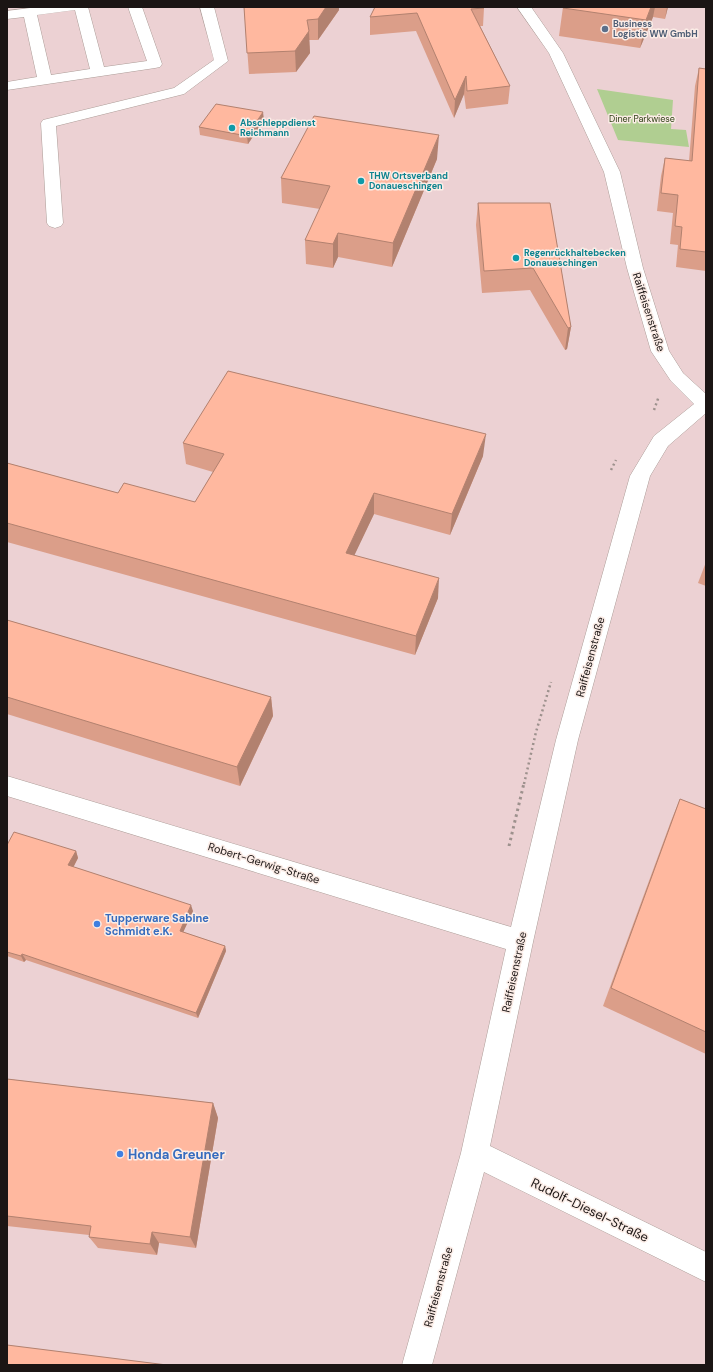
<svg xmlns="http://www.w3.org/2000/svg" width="713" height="1372" font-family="'DM Sans',sans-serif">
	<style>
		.industrial { fill: #ecd1d3 }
		.green { fill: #b0ce91 }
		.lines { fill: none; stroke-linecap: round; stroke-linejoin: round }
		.minor-casing { stroke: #ac9d98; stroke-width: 1 }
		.path-far1 { stroke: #9d918d; stroke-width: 2.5; stroke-dasharray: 2 3; stroke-linecap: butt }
		.path { stroke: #9d918d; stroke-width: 3; stroke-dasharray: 2.5 3.5; stroke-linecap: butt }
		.minor { fill: #fff; fill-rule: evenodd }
		.wall { fill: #db9e89 }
		.shaded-wall { fill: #b2816f }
		.building { fill: #ffb89f; stroke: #b2816f }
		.service-dot { fill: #5c6f8a; stroke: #fbece6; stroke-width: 1.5 }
		.culture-dot { fill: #0f9aa8; stroke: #fbece6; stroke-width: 1.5 }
		.shop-dot { fill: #3f7fe0; stroke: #fbece6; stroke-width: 1.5 }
		.labels { text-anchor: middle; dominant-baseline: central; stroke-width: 3; stroke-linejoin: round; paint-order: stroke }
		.far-service-label { font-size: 9px; font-weight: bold; fill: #4e5e75; stroke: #fbece6; text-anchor: start }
		.far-park-label { font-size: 9px; fill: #2b3e12; stroke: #fbece6 }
		.far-culture-label { font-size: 9px; font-weight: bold; fill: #0d838f; stroke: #fbece6; text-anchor: start }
		.street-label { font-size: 11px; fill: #1b1514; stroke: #fbece6 }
		.shop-label { font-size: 11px; font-weight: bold; fill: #366cbe; stroke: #fbece6; text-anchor: start }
		.near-shop-label { font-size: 13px; font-weight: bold; fill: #366cbe; stroke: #fbece6; text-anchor: start }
		.near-street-label { font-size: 13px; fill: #1b1514; stroke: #fbece6 }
	</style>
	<rect width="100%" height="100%" fill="#eeded9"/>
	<rect class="industrial" x="7" y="7" width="699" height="1358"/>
	<path class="green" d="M597,89l76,11 -2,29 15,1 3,17 -71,-7z"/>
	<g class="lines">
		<g class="minor-casing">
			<g id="minor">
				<path d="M38,7h50l16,60 43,-6 -19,-54h14l20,57 -2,3 -5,1 -148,22v-8l30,-5 -13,-60 -17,2v-8zM75,10l15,59 -39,6 -14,-60z"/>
				<path d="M200,7h14l14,54 -44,33 -128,32 7,97 -2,3 -6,2 -6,-2 -2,-3 -6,-100 2,-3 131,-32 40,-28z"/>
				<path d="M517,7h14l32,46 57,119 23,96 26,83 14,22 23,21v19l-38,33 -18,30 -72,264 -45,202 -43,204 216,106v30l-222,-110 -52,193h-30l59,-212 45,-204 -499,-153v-20l504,151 45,-187 74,-264 24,-40 40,-32 -23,-23 -20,-30 -24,-83 -23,-96 -55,-119z"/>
			</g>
		</g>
		<g class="path-far1">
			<path d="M654,410l5,-14"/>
			<path d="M611,470l5,-10"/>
			<path d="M524,784l12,-52 15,-50"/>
		</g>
		<path class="path" d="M509,846l15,-63"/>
		<use href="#minor" class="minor"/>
	</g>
	<g class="wall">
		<path d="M244,7h95v3l-21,30h-9l1,13 -14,19 -47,2z"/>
		<path d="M375,7l109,1 -1,18h-3l30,60 -2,18 -42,5 -2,-15 -10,24 -38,-87 -46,4v-18z"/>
		<path d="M563,7h105l-3,12 -12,-2 -13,31 -81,-12z"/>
		<path d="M699,68l7,1v202l-30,-4 2,-22 -8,-1 3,-31 -16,-2 4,-35 4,-18 24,3 6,-75z"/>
		<path d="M264,120l-16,24 -48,-9 -1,-8z"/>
		<path d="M437,159l-45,108 -54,-10 -5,11 -27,-4 -1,-24 15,-31 -38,-6 -1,-25z"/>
		<path d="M478,203h72l21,124 -4,22 -2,1 -35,-60 -48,3 -6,-68z"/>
		<path d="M183,443l300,13 -33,79 -76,-21 -20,41 84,43 -23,57 -408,-113v-79l111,30 77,9 18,-30 -27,-8z"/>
		<path d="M706,562v24l-8,-3z"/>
		<path d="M7,620l264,77 2,19 -33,70 -233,-72z"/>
		<path d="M680,799l26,10v245l-103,-48 68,-185z"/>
		<path d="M7,845l69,6 2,7 -5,9 120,44 -10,21 42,14 1,5 -28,67 -172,-58 -2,2 -17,-6z"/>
		<path d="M7,1079l206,24 5,15 -22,130 -37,-5 -2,12 -59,-7 -9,-11v-2l-82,-9z"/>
	</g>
	<g class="shaded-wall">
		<path d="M326,7h13v3l-21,30v-21z"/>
		<path d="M651,7h4l-2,10 -13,31 6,-28z"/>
		<path d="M667,7h1l-3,12z"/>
		<path d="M309,31l1,22 -14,19 -1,-21z"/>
		<path d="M466,76l-2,18 -10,24 1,-18z"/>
		<path d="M263,112l1,8 -16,24 -1,-8z"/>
		<path d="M439,135l-2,24 -45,108 1,-24z"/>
		<path d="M338,233v24l-5,11v-24z"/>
		<path d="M571,327l-4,22 -2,1 3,-22z"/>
		<path d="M486,434l-3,22 -33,79 2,-21z"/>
		<path d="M374,493v21l-28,59v-20z"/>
		<path d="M439,578l-1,20 -23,57 1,-19z"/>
		<path d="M271,697l2,19 -33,70 -3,-19z"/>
		<path d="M76,851l2,7 -7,14 -3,-7z"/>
		<path d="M191,905l2,6 -12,26 -1,-6z"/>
		<path d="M225,946l1,5 -28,67 -2,-5z"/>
		<path d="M22,954l4,6 -2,2 -3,-6z"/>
		<path d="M213,1103l5,15 -22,130 -6,-11z"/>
		<path d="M152,1232l7,11 -2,12 -7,-11z"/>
	</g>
	<g class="building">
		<path d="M244,7h82l-8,12 -11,1 2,11 -14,20 -48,2z"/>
		<path d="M375,7h109v1l-13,1 39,77 -43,5 -1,-15 -11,24 -38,-87 -47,4z"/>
		<path d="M563,7h88l-5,13 -83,-12z"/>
		<path d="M699,68l7,1v183l-26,-3 2,-22 -7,-1 3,-31 -17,-2 4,-35 27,3z"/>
		<path d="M216,104l47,8 -16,24 -48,-9z"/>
		<path d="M314,116l125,19 -46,108 -55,-10 -5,11 -28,-4 25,-54 -49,-8z"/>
		<path d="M478,203h72l21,124 -3,1 -35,-60 -49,3z"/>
		<path d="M228,371l258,63 -34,80 -78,-21 -28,60 93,25 -23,58 -409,-113v-60l111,30 6,-10 71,19 29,-48 -41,-11z"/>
		<path d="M7,620l264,77 -34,70 -230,-70z"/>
		<path d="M680,799l26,10v223l-95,-44z"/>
		<path d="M14,832l62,19 -8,14 123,40 -11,26 45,15 -29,67 -174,-59 -1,2 -14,-4v-107z"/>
		<path d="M7,1079l206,24 -23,134 -38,-5 -2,12 -61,-7 2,-11 -84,-10z"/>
		<path d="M7,1345l160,20h-160z"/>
	</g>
	<circle class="service-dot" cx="605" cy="29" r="4"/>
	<g class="culture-dot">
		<circle cx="232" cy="128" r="4"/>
		<circle cx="361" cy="181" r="4"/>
		<circle cx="516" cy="258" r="4"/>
	</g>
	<g class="shop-dot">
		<circle cx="97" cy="924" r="4"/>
		<circle cx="120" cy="1154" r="4"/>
	</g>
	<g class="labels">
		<g class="far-service-label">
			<text x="613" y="24">Business<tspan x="613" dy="10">Logistic WW GmbH</tspan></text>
		</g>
		<g class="far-park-label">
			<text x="642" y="119">Diner Parkwiese</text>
		</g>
		<g class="far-culture-label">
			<text x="240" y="123">Abschleppdienst<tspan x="240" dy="10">Reichmann</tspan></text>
			<text x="369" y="176">THW Ortsverband<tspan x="369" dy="10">Donaueschingen</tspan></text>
			<text x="524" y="253">Regenrückhaltebecken<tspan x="524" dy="10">Donaueschingen</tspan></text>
		</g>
		<g class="street-label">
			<text transform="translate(649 312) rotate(72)">Raiffeisenstraße</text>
			<text transform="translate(590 657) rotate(-75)">Raiffeisenstraße</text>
			<text transform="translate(264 863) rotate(17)">Robert-Gerwig-Straße</text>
			<text transform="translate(514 972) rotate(-78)">Raiffeisenstraße</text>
			<text transform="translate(438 1287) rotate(-75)">Raiffeisenstraße</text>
		</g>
		<g class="shop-label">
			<text x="105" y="918">Tupperware Sabine<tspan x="105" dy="13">Schmidt e.K.</tspan></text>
		</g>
		<g class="near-shop-label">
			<text x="128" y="1154">Honda Greuner</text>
		</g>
		<g class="near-street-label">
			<text transform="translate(590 1210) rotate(26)">Rudolf-Diesel-Straße</text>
		</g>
	</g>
	<rect width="713" height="1372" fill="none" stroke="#1b1514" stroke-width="16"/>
</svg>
